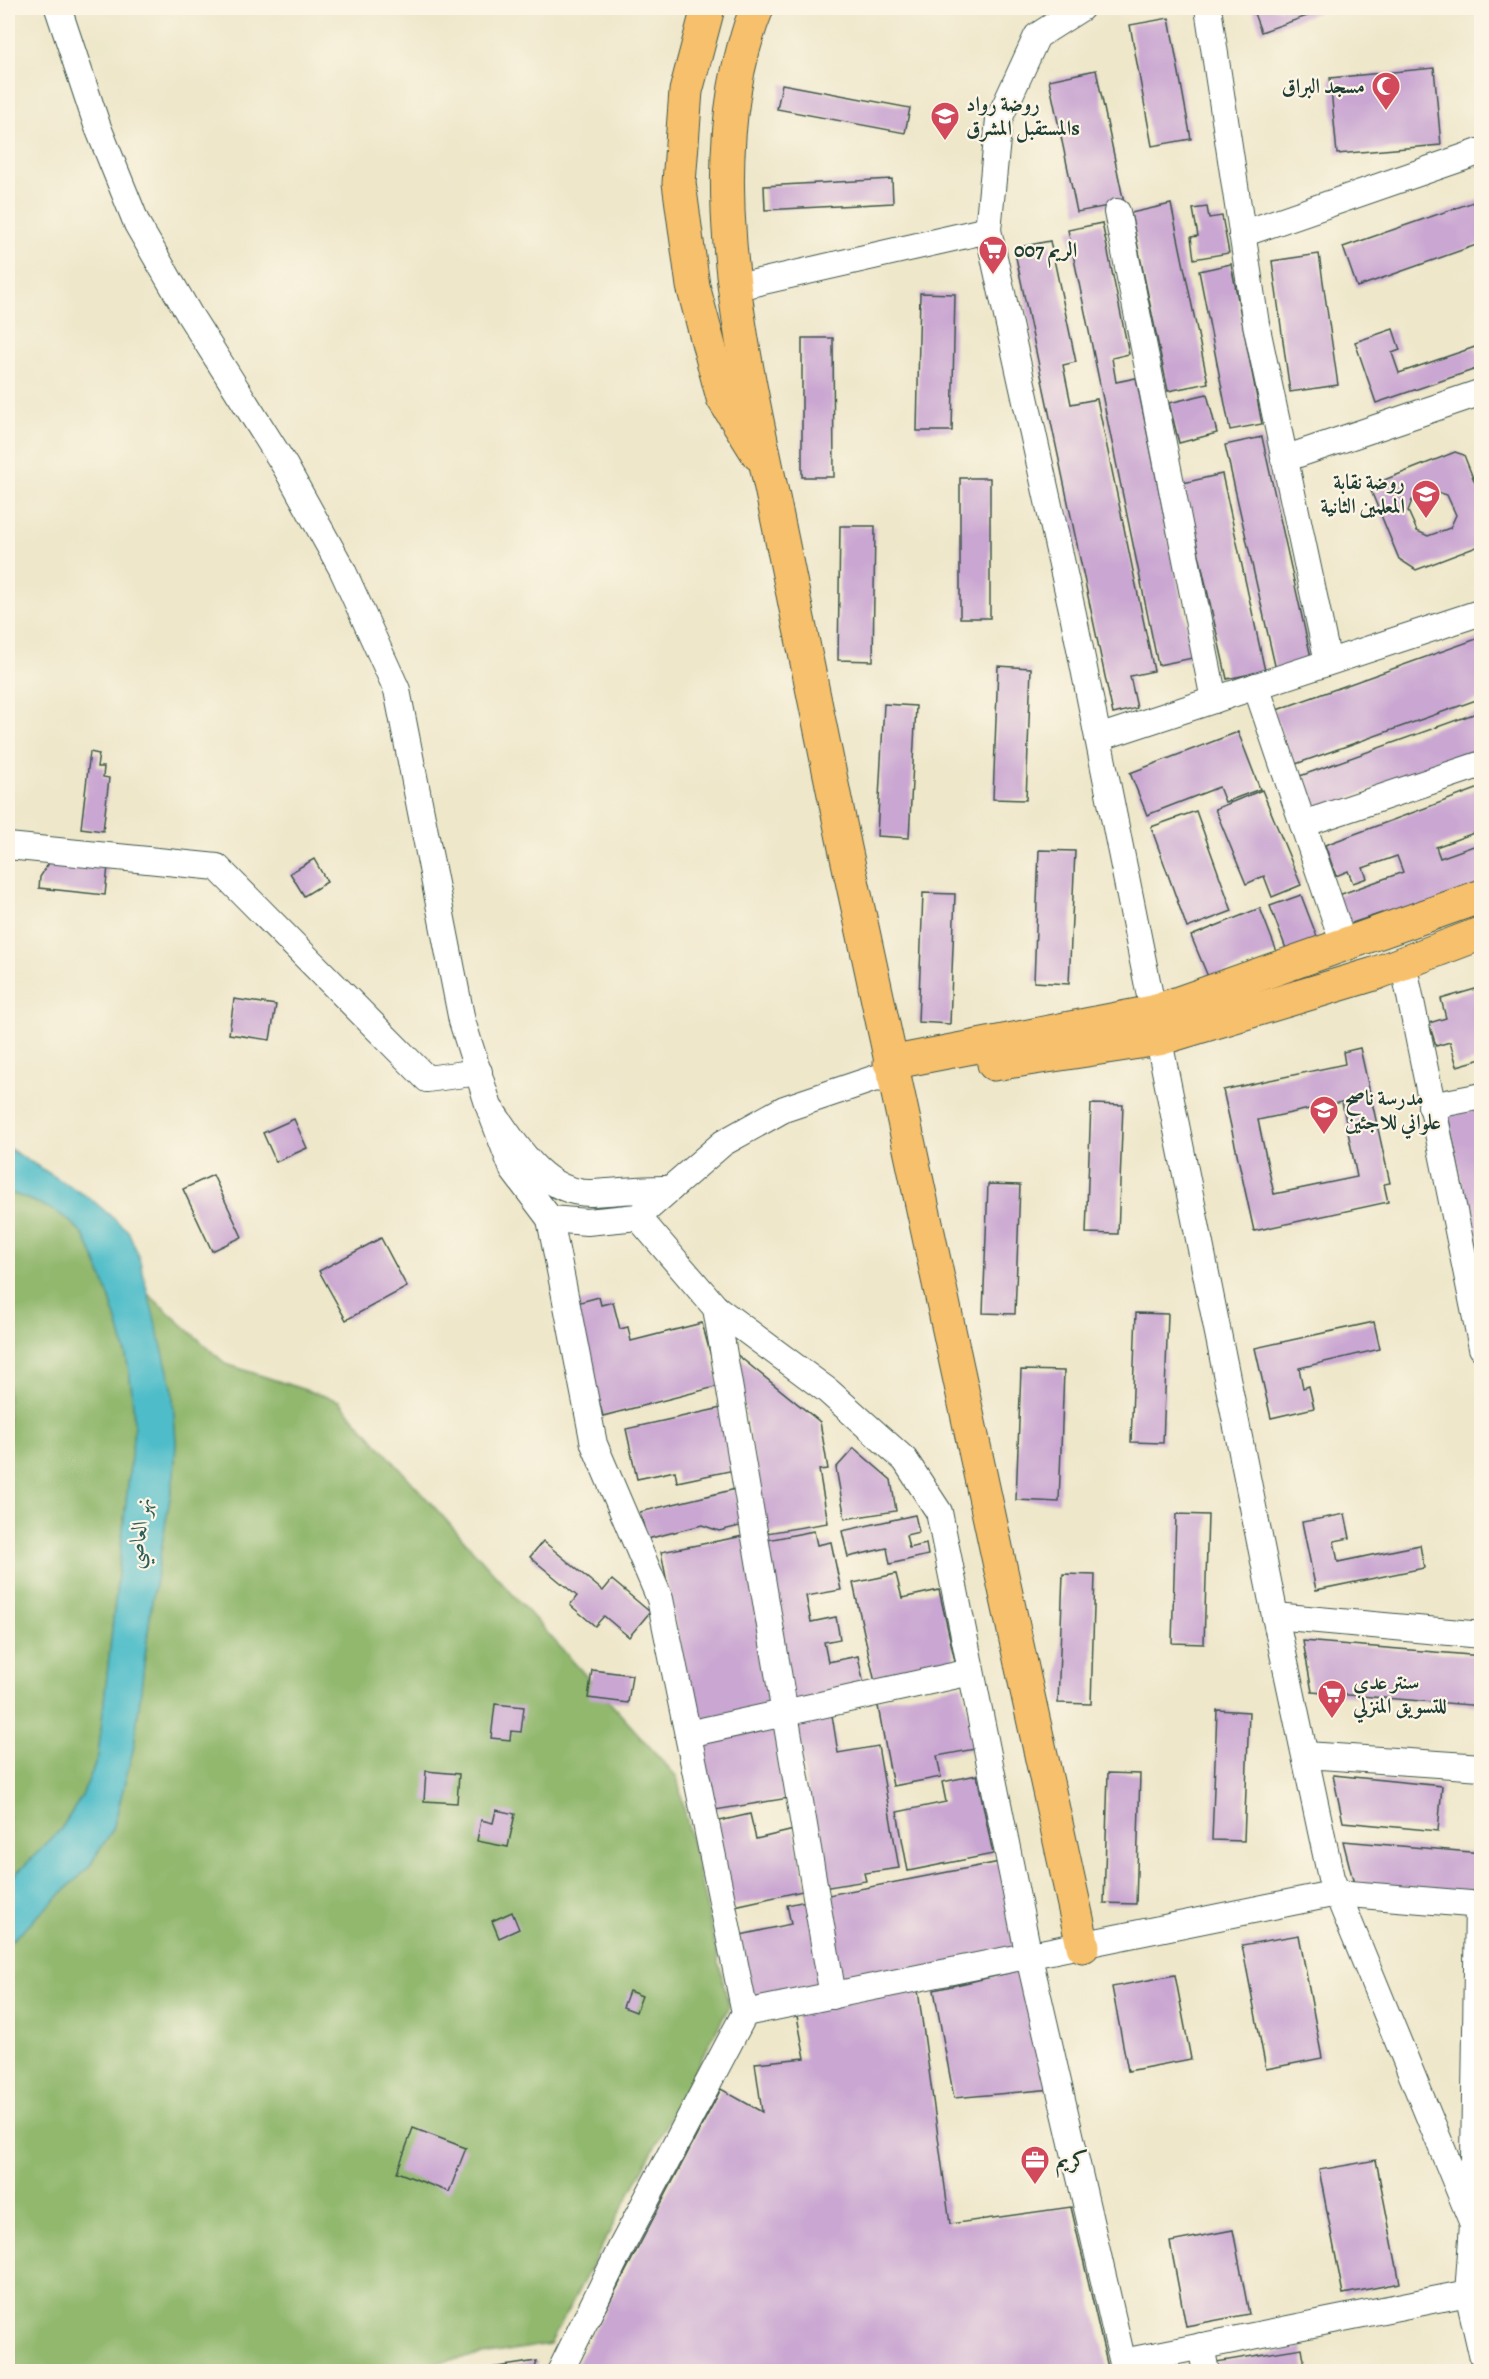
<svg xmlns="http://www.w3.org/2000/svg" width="1489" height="2379" font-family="Alegreya,Amiri,serif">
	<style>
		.forest { fill: #92b86e; stroke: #587a51; stroke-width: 1.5 }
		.water { fill: #50bdc9; stroke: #387d7e; stroke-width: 1.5 }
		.building { fill: #caa7d2; fill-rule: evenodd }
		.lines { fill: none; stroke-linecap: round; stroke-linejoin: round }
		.minor-casing { stroke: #3e564a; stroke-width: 28 }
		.major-casing { stroke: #3e564a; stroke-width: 35 }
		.minor { stroke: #fff; stroke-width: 26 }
		.major { stroke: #f7c06c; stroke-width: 33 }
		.labels { text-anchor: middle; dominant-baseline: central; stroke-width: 4.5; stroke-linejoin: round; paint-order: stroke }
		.poi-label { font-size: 21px; font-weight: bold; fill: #1f3d34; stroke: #fcf5e5; text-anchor: start }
		.water-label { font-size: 22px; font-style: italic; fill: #2b5d59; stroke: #fcf5e5 }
	</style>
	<rect width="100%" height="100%" fill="#fcf5e5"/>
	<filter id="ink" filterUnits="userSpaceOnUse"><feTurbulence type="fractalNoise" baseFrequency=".0167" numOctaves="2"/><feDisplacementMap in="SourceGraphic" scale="12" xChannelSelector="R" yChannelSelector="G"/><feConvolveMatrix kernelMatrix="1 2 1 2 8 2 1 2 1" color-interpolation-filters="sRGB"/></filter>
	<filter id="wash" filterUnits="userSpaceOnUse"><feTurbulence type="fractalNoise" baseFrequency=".008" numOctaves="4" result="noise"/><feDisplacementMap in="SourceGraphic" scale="24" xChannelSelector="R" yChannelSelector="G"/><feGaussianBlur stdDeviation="1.35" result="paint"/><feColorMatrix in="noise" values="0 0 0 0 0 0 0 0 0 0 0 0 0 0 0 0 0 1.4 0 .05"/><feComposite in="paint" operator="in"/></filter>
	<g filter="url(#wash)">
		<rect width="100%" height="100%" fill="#eee7ca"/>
		<g class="forest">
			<path d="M8,1192c23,8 56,19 72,39 10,13 16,31 22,46 19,50 32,98 32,152l-36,328 -16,39 -21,33 -53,53z"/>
			<path d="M147,1293l79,71 113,37 338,376 52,230 -179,337 -117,19 -12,9h-413v-428l80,-76 25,-39 21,-83 17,-139 23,-132 2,-33 -4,-55z"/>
		</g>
		<path class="water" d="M8,1148l83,51 37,32 10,23 34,133 4,55 -2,33 -23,132 -17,139 -21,83 -25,39 -80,76v-62l53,-53 21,-33 16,-39 36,-328c0,-54 -13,-102 -32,-152 -6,-15 -12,-33 -22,-46 -16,-20 -49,-31 -72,-39z"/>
		<g id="blocks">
			<g class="building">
				<path d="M1252,8h78l-69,24z"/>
				<path d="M1169,18l22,121 -39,7 -22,-121z"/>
				<path d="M1434,68l7,77 -104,9 -7,-76z"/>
				<path d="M1096,70l28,133 -47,9 -28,-132z"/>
				<path d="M782,84l128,24 -5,25 -128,-24z"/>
				<path d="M892,179l1,24 -128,7 -1,-24z"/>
				<path d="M1482,199v44l-125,44 -14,-40z"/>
				<path d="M1171,204l37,179 -40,8 -37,-178z"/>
				<path d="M1207,207l2,11 13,-2 7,37 -35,6 -3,-22 7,-1 -5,-27z"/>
				<path d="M1102,223l27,131 -17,4 4,24 20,-4 57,280 -35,7 -90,-435z"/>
				<path d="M1050,241l26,121 -13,3 8,39 26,-5 57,272 -24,5 7,32 -24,6 -99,-466z"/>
				<path d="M1319,254l19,131 -48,7 -18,-131z"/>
				<path d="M1231,264l31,160 -32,6 -31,-159z"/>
				<path d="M920,293l35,1 -3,137h-35z"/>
				<path d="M1393,329l7,21 -8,3 7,20 76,-26 7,20 -106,36 -21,-61z"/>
				<path d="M802,338h31l1,139h-32z"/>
				<path d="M1207,394l10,39 -38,10 -10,-40z"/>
				<path d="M1262,437l50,225 -36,8 -51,-225z"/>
				<path d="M1455,452l9,3 18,46v44l-66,25 -17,-11 -30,-73zM1435,491l12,4 9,20 -6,13 -22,8 -11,-5 -9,-20 4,-11z"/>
				<path d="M1222,474l43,197 -38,8 -44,-196z"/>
				<rect x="960" y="478" width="30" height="140"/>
				<path d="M840,526h35l-2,135 -35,-1z"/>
				<path d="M1482,637v61l-189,67 -19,-54z"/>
				<path d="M998,666l33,2 -5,132 -33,-1z"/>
				<path d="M884,704l32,2 -7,132 -32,-2z"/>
				<path d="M1482,711v39l-129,46 -30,18 -3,-9 -9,3 -11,-32z"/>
				<path d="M1238,732l22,57 -35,13 -6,-15 -72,28 -17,-42z"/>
				<path d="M90,752l9,2 -2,13h7l-1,10 6,1 -6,53 -22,-3z"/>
				<path d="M1482,787v43l-46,17 4,11 42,-15v41l-95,43 -5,-14 -36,12 -10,-29 67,-24 -6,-16 -34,12 4,10 -14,5 -5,-12 -12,5 -11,-31z"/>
				<path d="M1262,790l39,95 -29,12 -8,-21 -18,8 -31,-75z"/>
				<path d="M1196,811l36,100 -45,17 -36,-101z"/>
				<path d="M1039,850l36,1 -6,133 -35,-2z"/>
				<path d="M314,859l13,23 -23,14 -14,-23z"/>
				<path d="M51,860l57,6 -3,29 -66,-7 1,-11z"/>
				<path d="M923,893l32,1 -5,130 -32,-2z"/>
				<path d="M1301,895l18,47 -31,12 -18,-48z"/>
				<path d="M1260,908l17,44 -68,27 -18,-43z"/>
				<path d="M1482,987v72l-25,7 -7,-24 -14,4 -7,-23 17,-5 -5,-19z"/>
				<path d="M234,999l42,6 -6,35 -41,-6z"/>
				<path d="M1360,1048l30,135 -6,1 4,18 -134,29 -31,-141 122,-26 -2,-12zM1342,1102l15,75 -83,17 -16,-74z"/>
				<path d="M1091,1104l32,1 -5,129 -32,-1z"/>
				<path d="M1482,1109v167h-2l-32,-161z"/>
				<path d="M294,1119l13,29 -31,14 -13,-29z"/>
				<path d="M213,1175l29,62 -30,14 -29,-62z"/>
				<path d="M988,1184l32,1 -5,129 -32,-1z"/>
				<path d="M381,1238l26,49 -61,33 -27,-49z"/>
				<path d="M599,1297l2,8 12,-3 7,27 8,-2 3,14 71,-18 17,63 -116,30 -30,-112z"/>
				<path d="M1136,1313l32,1 -5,129 -32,-1z"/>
				<path d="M1374,1322l6,27 -81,19 4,20 6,-2 5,22 -43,10 -16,-70z"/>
				<path d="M735,1353l85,69 8,47 -9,1 9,53 -61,10z"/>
				<path d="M1021,1370l43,1 -5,131 -43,-2z"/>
				<path d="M726,1407l13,62 -62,13 -2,-11 -38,8 -11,-50z"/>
				<path d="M854,1448l37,32 5,31 -51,8 -9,-51z"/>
				<path d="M736,1489l8,36 -25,6 -17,-6 -55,14 -7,-27z"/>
				<path d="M1176,1514l32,1 -4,129 -32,-1z"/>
				<path d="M1345,1514l5,24 -16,3 4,21 82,-17 4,23 -108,22 -14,-68z"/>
				<path d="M915,1515l4,17 -13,3 3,13 17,-4 2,11 -38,9 -3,-16 -39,9 -6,-26z"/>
				<path d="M814,1531l3,14 14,-3 10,48 -35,6 5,26 25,-5 4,22 -16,3 4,20 30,-6 7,34 -71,14 -32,-163z"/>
				<path d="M749,1535l33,173 -87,17 -34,-173z"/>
				<path d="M543,1541l60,50 9,-11 38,32 -21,25 -25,-21 -9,10 -25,-21 7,-9 -47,-39z"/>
				<path d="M896,1574l6,24 37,-8 18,80 -81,17 -23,-104z"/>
				<path d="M1063,1574l32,1 -4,129 -33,-1z"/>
				<path d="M1303,1641l179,15v50l-170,-14z"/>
				<path d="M592,1670l40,5 -4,28 -40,-5z"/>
				<path d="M962,1685l13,64 -38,7 4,21 -48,9 -16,-85z"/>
				<path d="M495,1704l29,3 -3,25 -10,-1 -1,9 -19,-2z"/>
				<path d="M1217,1710l32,2 -5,129 -32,-1z"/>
				<path d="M832,1715l6,38 40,-7 21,122 -35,5 2,8 -43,7 -27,-167z"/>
				<path d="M777,1726l12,72 -80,13 -12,-72z"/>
				<path d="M426,1771l33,3 -2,29 -33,-2z"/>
				<path d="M1108,1773l32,1 -4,130 -32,-1z"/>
				<path d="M977,1775l16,79 -85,17 -11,-59 49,-10 -4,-20z"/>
				<path d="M1333,1775l109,11 -4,45 -95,-9z"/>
				<path d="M496,1810l19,4 -7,33 -31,-6 4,-21 12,3z"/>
				<path d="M750,1814l6,25 38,-9 13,60 -77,17 -19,-84z"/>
				<path d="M1343,1841l139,12v41l-128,-10z"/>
				<path d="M1000,1862l18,91 -178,34 -17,-91z"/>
				<path d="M811,1900l18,85 -78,17 -15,-66 55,-12 -4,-19z"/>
				<path d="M512,1912l7,17 -20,9 -7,-17z"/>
				<path d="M1299,1935l23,123 -56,11 -24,-124z"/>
				<path d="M1022,1970l31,119 -99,9 -20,-108z"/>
				<path d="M1175,1975l16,84 -63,12 -16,-84z"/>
				<path d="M918,1990l32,234 121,-17 38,165h-536l148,-283 41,23 -7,-49 50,-5 -9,-47z"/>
				<path d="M629,1991l13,5 -6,16 -13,-5z"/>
				<path d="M413,2128l53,20 -17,44 -52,-20z"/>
				<path d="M1376,2160l24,123 -57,11 -24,-124z"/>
				<path d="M1233,2230l16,84 -63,12 -16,-84z"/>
				<path d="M1302,2348l4,24h-88l-2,-10z"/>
				<path d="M537,2361l-3,11h-56v-2z"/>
			</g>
		</g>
	</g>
	<g filter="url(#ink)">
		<use href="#blocks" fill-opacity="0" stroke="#3e564a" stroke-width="1.5"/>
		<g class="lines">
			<g class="minor-casing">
				<g id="minor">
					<path d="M58,8l39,117 40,99 52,90 96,152 57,103 55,121 65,331 27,86 24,63 37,49 37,3 51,-5 32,-28c-27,-1 -52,3 -79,4 -49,1 -77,-51 -102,-86"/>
					<path d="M1081,8l-44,28 -38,83 -11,111 85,384 202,1002 56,262 142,346 9,16"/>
					<path d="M1208,8l48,316 72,338"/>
					<path d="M1117,212l97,488"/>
					<path d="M1242,234l240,-83"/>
					<path d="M733,288l255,-58"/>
					<path d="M1284,459l198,-67"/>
					<path d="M1256,686l88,259"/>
					<path d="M1098,738l384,-126"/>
					<path d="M1303,824l179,-60"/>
					<path d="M8,846l209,21 210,212 52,-7"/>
					<path d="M1403,962l79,386"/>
					<path d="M1431,1106l51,-10"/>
					<path d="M670,1189l53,-46 61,-34 92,-31 18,2"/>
					<path d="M638,1217l78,91 112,83 77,69 34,52 90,445 96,415"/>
					<path d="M550,1219l44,225 66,155 85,414 -122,231 -63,128"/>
					<path d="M716,1308l117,688"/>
					<path d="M1275,1616l207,19"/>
					<path d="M688,1734l283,-62"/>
					<path d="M1306,1755l176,12"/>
					<path d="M1478,1904l-5,320 -5,69 14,61"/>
					<path d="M745,2013l592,-120 145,12"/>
					<path d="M1201,2346l5,26"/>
					<path d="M1123,2362l345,-69"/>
				</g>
			</g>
			<g class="major-casing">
				<g id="major">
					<path d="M708,8l-22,83 -7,92 14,103 30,112 35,56"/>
					<path d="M757,8c-63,155 -11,359 22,518 22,107 44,214 66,322 76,366 158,732 238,1098"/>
					<path d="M890,1063l263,-51 329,-116"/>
					<path d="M994,1064l165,-25 215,-65 108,-41"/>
				</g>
			</g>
			<use href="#minor" class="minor"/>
			<use href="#major" class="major"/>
		</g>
	</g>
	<defs>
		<g id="mosque-pin" transform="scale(1.5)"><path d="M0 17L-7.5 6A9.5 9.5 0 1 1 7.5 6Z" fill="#d1495b" stroke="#fcf5e5"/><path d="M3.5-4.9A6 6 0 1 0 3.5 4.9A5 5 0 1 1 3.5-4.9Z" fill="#fff"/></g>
		<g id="school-pin" transform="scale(1.5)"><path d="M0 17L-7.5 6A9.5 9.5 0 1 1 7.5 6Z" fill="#d1495b" stroke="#fcf5e5"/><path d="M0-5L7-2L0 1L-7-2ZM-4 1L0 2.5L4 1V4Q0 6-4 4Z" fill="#fff"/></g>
		<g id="supermarket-pin" transform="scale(1.5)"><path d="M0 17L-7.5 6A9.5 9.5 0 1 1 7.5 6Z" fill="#d1495b" stroke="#fcf5e5"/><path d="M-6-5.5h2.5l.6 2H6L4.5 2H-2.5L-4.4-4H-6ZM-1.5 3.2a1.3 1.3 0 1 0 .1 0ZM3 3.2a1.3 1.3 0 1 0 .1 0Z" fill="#fff"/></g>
		<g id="office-pin" transform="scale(1.5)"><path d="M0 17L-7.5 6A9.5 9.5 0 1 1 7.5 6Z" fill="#d1495b" stroke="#fcf5e5"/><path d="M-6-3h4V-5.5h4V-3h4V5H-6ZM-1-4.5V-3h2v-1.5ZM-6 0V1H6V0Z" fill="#fff"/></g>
	</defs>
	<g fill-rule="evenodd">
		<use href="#mosque-pin" x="1386" y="86"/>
		<use href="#school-pin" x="945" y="116"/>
		<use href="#supermarket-pin" x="993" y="250"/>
		<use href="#school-pin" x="1426" y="494"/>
		<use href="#school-pin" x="1324" y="1110"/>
		<use href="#supermarket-pin" x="1332" y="1694"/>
		<use href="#office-pin" x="1035" y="2160"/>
	</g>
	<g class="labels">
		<g class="poi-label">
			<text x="1365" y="86" text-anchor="end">مسجد البراق</text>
			<text x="966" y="104">روضة رواد<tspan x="966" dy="24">المستقبل المشرقs</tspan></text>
			<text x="1014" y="250">الريم 007</text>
			<text x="1405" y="482" text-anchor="end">روضة نقابة<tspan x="1405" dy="24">المعلمين الثانية</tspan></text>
			<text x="1345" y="1098">مدرسة ناصح<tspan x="1345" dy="24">علواني للاجئين</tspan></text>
			<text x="1353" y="1682">سنتر عدي<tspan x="1353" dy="24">للتسويق المنزلي</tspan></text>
			<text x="1056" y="2160">كريم</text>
		</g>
		<g class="water-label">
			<text transform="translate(139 1533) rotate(-82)">نهر العاصي</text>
		</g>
	</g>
	<rect width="1489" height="2379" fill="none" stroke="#fcf5e5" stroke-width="30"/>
</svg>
